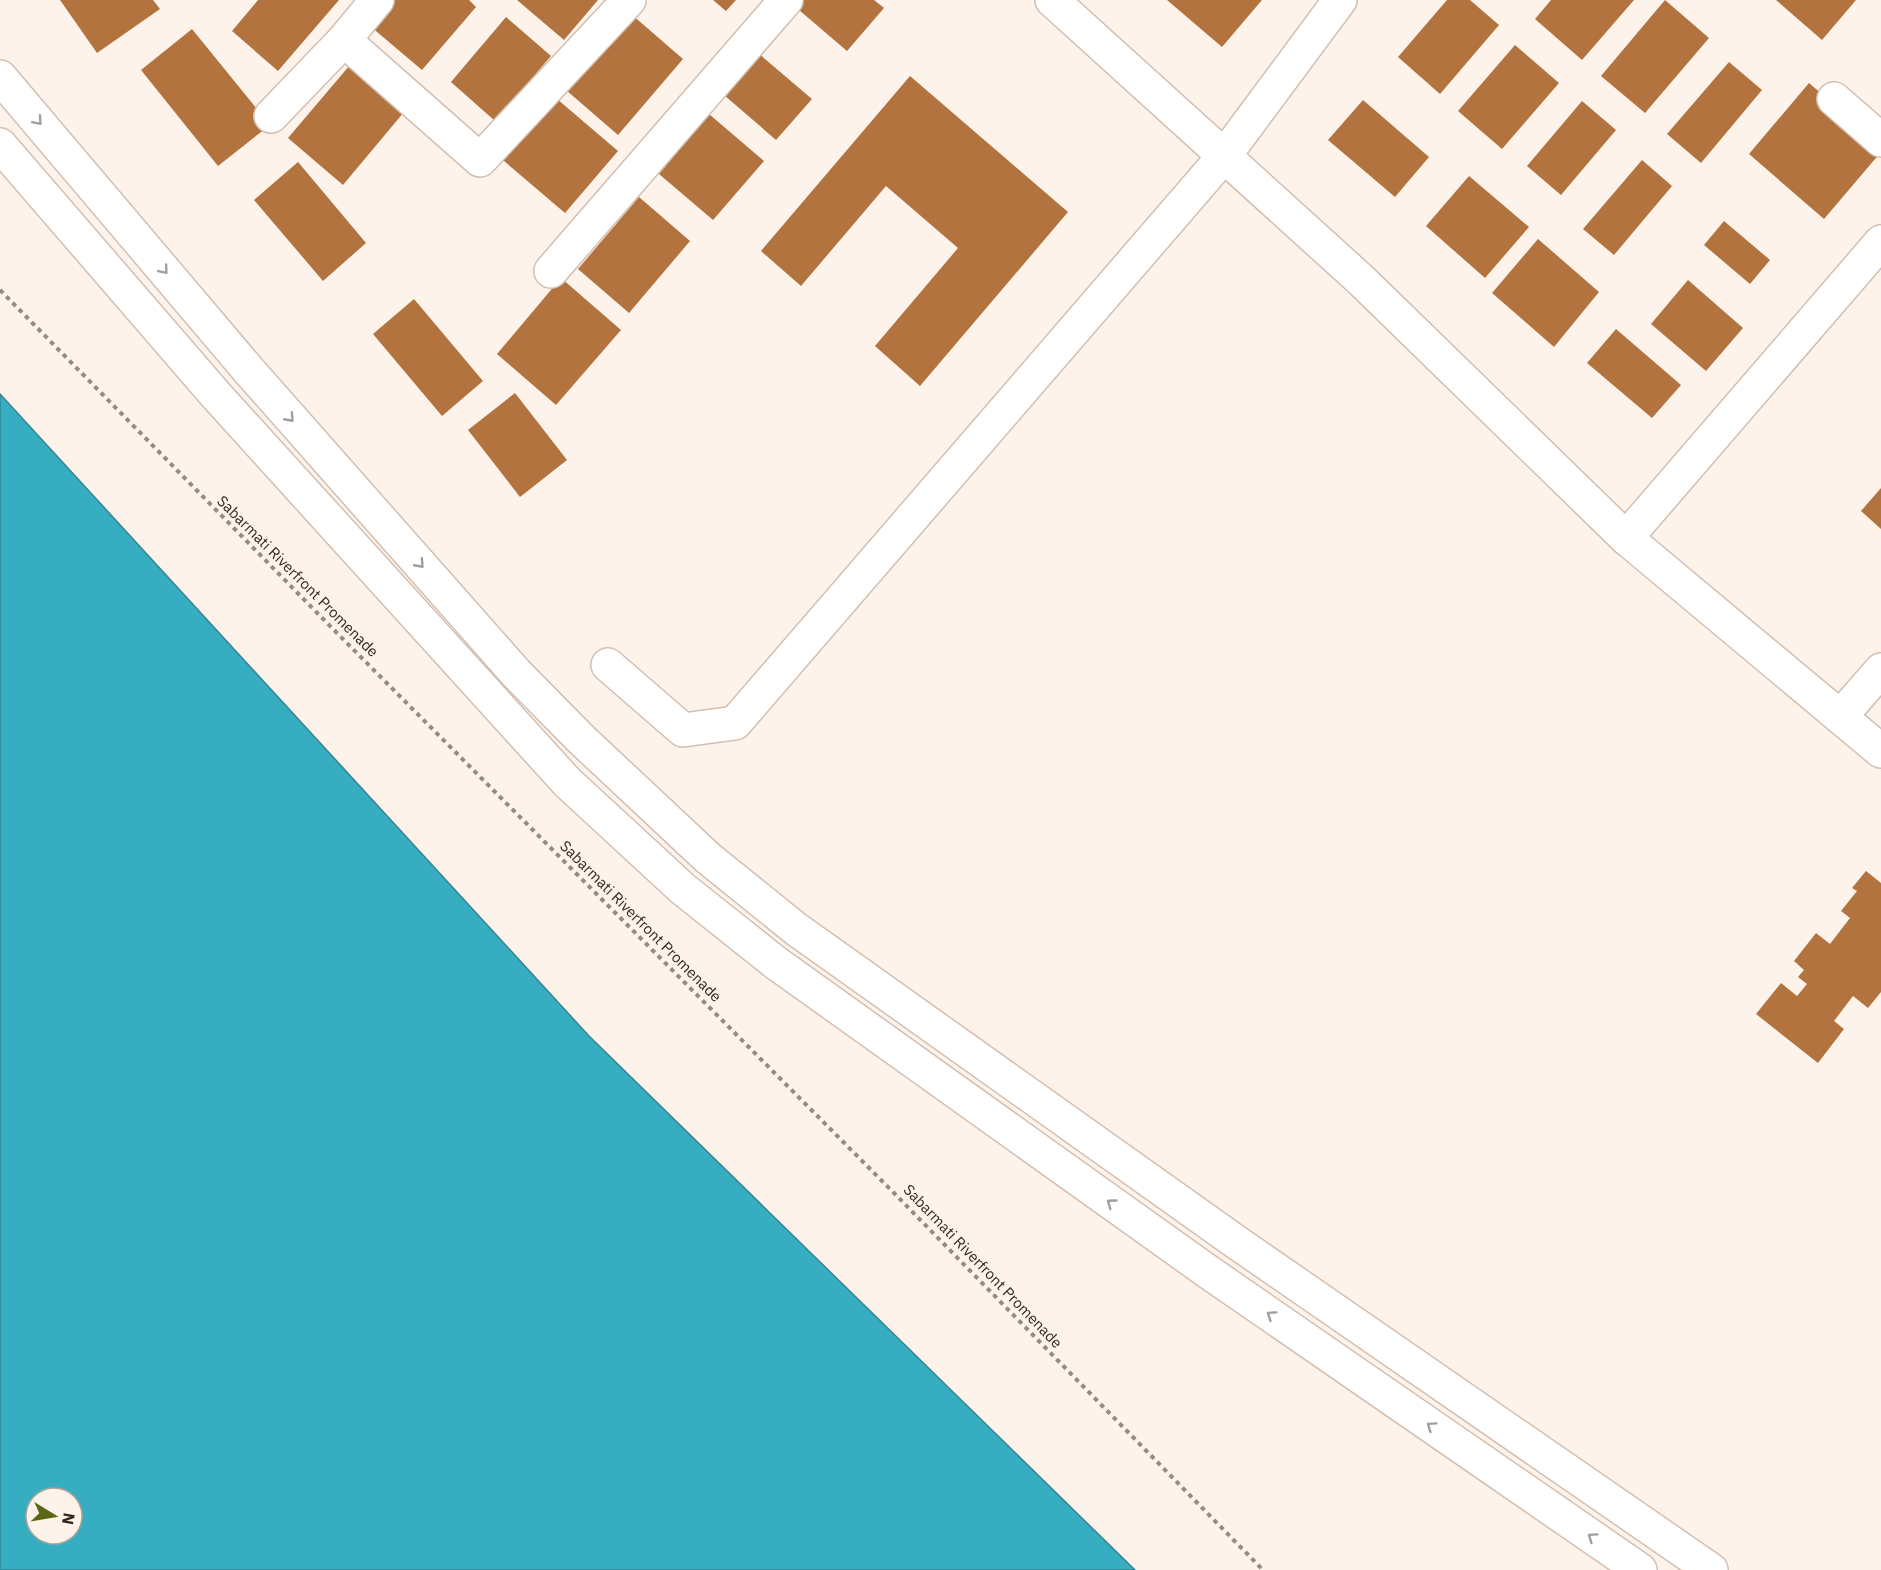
<svg xmlns="http://www.w3.org/2000/svg" width="1881" height="1570" font-family="'IBM Plex Sans',sans-serif">
	<style>
		.water { fill: #37adc2; stroke: #358592; stroke-width: 1.5; fill-rule: evenodd }
		.building { fill: #b2733e }
		.lines { fill: none; stroke-linecap: round; stroke-linejoin: round }
		.minor-casing { stroke: #d2bfb1; stroke-width: 36 }
		.path { stroke: #948b84; stroke-width: 4; stroke-dasharray: 4.5 4.5; stroke-linecap: butt }
		.minor { stroke: #fff; stroke-width: 33 }
		.oneway { stroke: #a29e9c }
		.labels { text-anchor: middle; dominant-baseline: central; stroke-width: 4.5; stroke-linejoin: round; paint-order: stroke }
		.street-label { font-size: 15px; fill: #302823; stroke: #fef3ea }
	</style>
	<rect width="100%" height="100%" fill="#fef3ea"/>
	<path class="water" d="M0,394l589,642 546,534h-1135zM36,1498h36v36h-36z"/>
	<g class="building">
		<path d="M60,0h93l7,9 -63,44z"/>
		<path d="M258,0h81l-61,71 -46,-40z"/>
		<path d="M392,0h77l7,7 -54,63 -52,-44z"/>
		<path d="M517,0h81l-34,40z"/>
		<path d="M713,0h23l-10,11z"/>
		<path d="M795,0h79l10,8 -37,43 -55,-47z"/>
		<path d="M1167,0h95l-40,47z"/>
		<path d="M1447,0h23l29,25 -59,69 -42,-37z"/>
		<path d="M1551,0h83l-52,60 -47,-41z"/>
		<path d="M1665,0l44,38 -64,75 -44,-37z"/>
		<path d="M1776,0h80l-34,40z"/>
		<path d="M631,14l52,45 -65,76 -52,-45z"/>
		<path d="M506,17l45,39 -56,65 -44,-39z"/>
		<path d="M192,29l78,96 -52,41 -77,-96z"/>
		<path d="M1515,45l44,38 -57,66 -44,-38z"/>
		<path d="M758,53l54,46 -36,41 -52,-45z"/>
		<path d="M1729,62l33,28 -61,73 -34,-29z"/>
		<path d="M350,65l54,47 -61,73 -55,-47z"/>
		<path d="M910,76l158,136 -148,174 -45,-40 83,-98 -72,-62 -85,100 -40,-35z"/>
		<path d="M1809,83l72,62v7l-57,67 -75,-65z"/>
		<path d="M550,93l68,58 -53,62 -68,-58z"/>
		<path d="M1363,100l66,57 -34,40 -67,-57z"/>
		<path d="M1582,101l34,29 -55,65 -34,-29z"/>
		<path d="M709,114l55,47 -51,59 -54,-46z"/>
		<path d="M1642,160l30,26 -58,69 -31,-26z"/>
		<path d="M298,162l68,81 -43,38 -69,-81z"/>
		<path d="M1469,176l60,51 -44,51 -59,-52z"/>
		<path d="M639,197l51,44 -61,72 -51,-44z"/>
		<path d="M1724,221l46,39 -20,24 -46,-39z"/>
		<path d="M1538,239l61,53 -45,55 -62,-54z"/>
		<path d="M561,278l60,52 -65,75 -59,-51z"/>
		<path d="M1688,280l55,48 -37,43 -55,-47z"/>
		<path d="M414,299l69,82 -41,35 -69,-82z"/>
		<path d="M1616,329l65,56 -29,33 -65,-55z"/>
		<path d="M515,393l52,67 -47,37 -52,-67z"/>
		<path d="M1881,488v41l-20,-18z"/>
		<path d="M1866,871l15,12v109l-13,16 -15,-12 -19,25 10,8 -26,34 -62,-49 25,-31 16,13 10,-12 -9,-7 6,-7 -10,-9 22,-28 14,11 20,-26 -9,-7 16,-20 -5,-3z"/>
	</g>
	<g class="lines">
		<g class="minor-casing">
			<g id="minor">
				<path d="M1052,0l309,280 265,258 255,213"/>
				<path d="M344,40l136,120 149,-160"/>
				<path d="M0,77l251,296 265,300 65,66 127,119 88,71 440,313 475,328"/>
				<path d="M1834,99l47,41"/>
				<path d="M271,116l73,-76 33,-40"/>
				<path d="M0,145l215,249 352,388 116,107 93,74 431,308 433,299"/>
				<path d="M551,271l235,-271"/>
				<path d="M1626,538l255,-296"/>
				<path d="M608,665l75,65 52,-7 490,-568 115,-155"/>
				<path d="M1840,717l41,-47"/>
			</g>
		</g>
		<path class="path" d="M0,290l332,338 561,564 370,378"/>
		<use href="#minor" class="minor"/>
	</g>
	<defs><path id="oneway-chevron" d="M-2-3.5L2.5 0L-2 3.5" fill="none" stroke-width="1.6" stroke-linecap="round" stroke-linejoin="round" transform="scale(1.5)"/></defs>
	<g class="oneway">
		<use href="#oneway-chevron" transform="translate(38 121) rotate(49)"/>
		<use href="#oneway-chevron" transform="translate(164 270) rotate(50)"/>
		<use href="#oneway-chevron" transform="translate(290 418) rotate(48)"/>
		<use href="#oneway-chevron" transform="translate(420 564) rotate(48)"/>
		<use href="#oneway-chevron" transform="translate(1111 1203) rotate(-144)"/>
		<use href="#oneway-chevron" transform="translate(1271 1315) rotate(-145)"/>
		<use href="#oneway-chevron" transform="translate(1431 1426) rotate(-145)"/>
		<use href="#oneway-chevron" transform="translate(1592 1537) rotate(-145)"/>
	</g>
	<g class="labels">
		<g class="street-label">
			<text transform="translate(298 576) rotate(45)">Sabarmati Riverfront Promenade</text>
			<text transform="translate(641 921) rotate(45)">Sabarmati Riverfront Promenade</text>
			<text transform="translate(983 1266) rotate(46)">Sabarmati Riverfront Promenade</text>
		</g>
	</g>
	<g transform="translate(54 1516) rotate(101)"><circle r="28" fill="#fef3ea" stroke="#aca29a" stroke-width="1.5"/>
	<path d="M0-4.5L10 22L0 15L-10 22Z" fill="#596812"/>
	<text y="-9" font-size="16" font-weight="bold" text-anchor="middle" fill="#302823">N</text>
	</g>
</svg>
